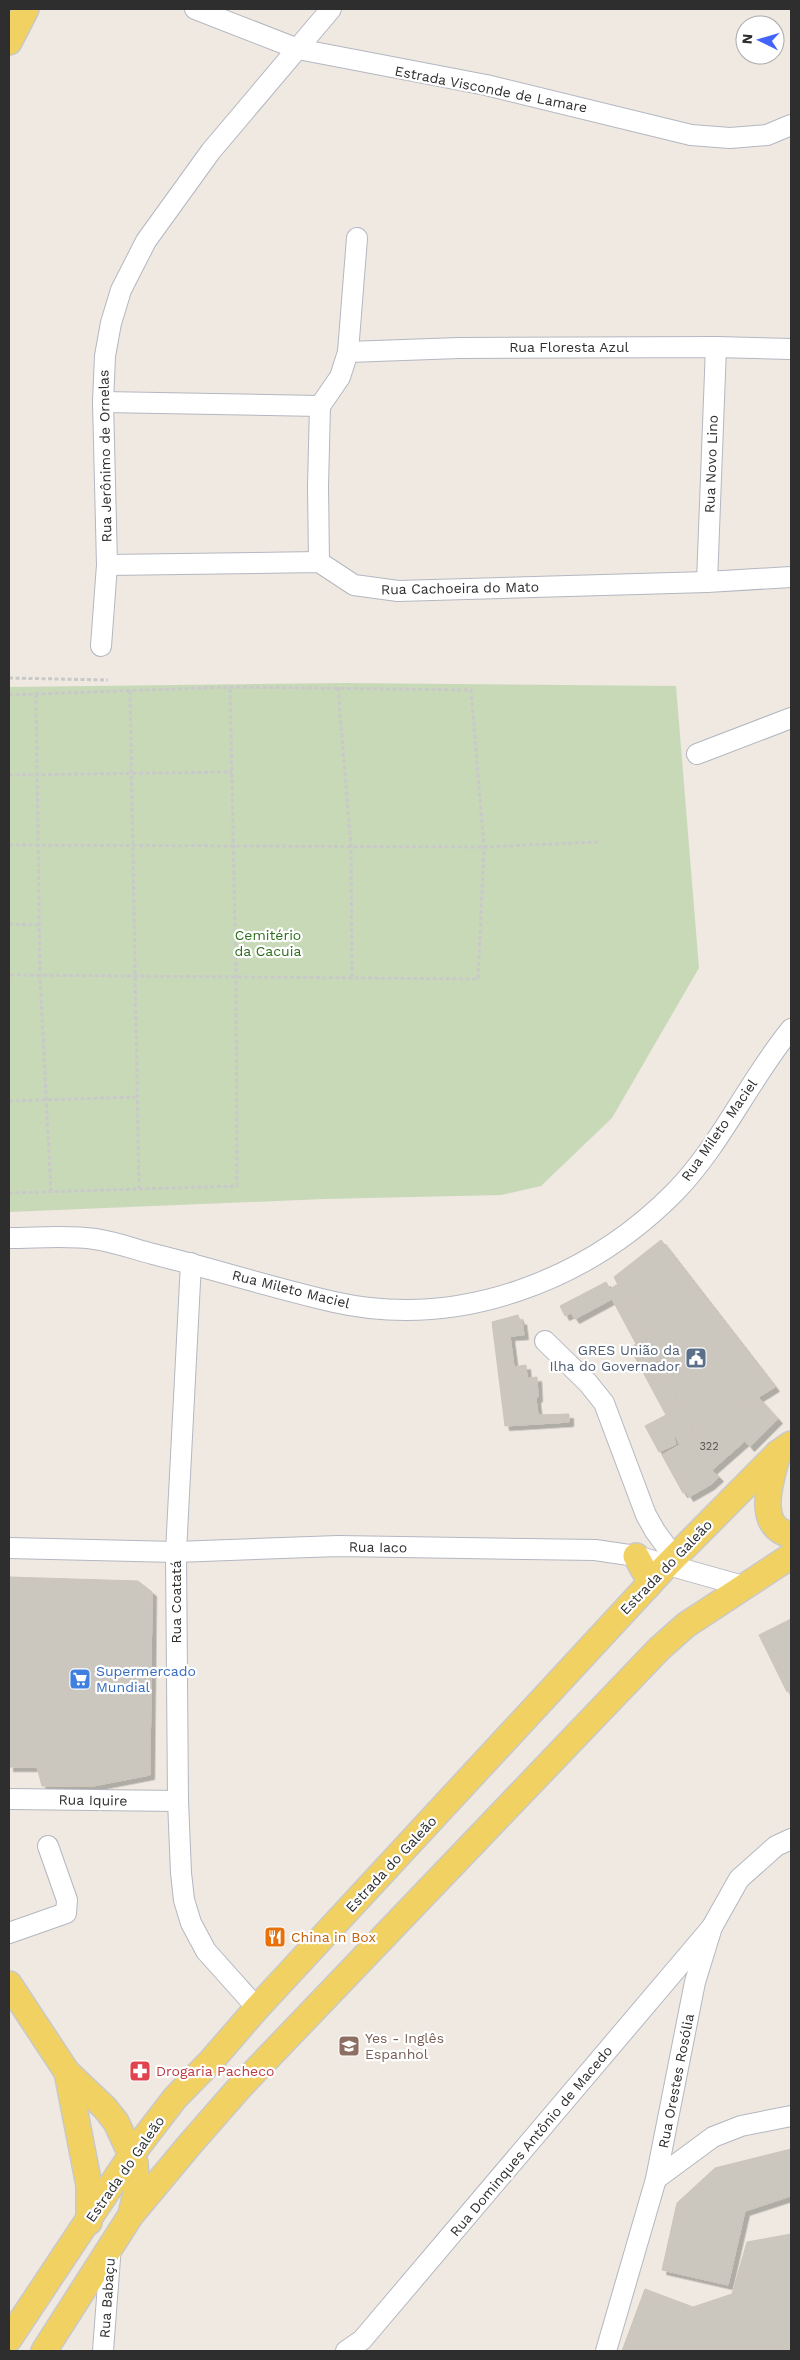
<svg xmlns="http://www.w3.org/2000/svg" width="800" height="2360" font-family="'Work Sans',sans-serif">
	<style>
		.cemetery { fill: #c8d9b8 }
		.building { fill: #cbc7bf; stroke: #cbc5ba; filter: url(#shadow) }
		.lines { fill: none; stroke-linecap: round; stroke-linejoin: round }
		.minor-casing { stroke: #b4b7c1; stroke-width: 22 }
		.major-casing { stroke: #c9c9c9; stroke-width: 28 }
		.path { stroke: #c9c9c9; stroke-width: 3; stroke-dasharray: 4 2.5; stroke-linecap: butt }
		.minor { stroke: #fff; stroke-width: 20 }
		.major { stroke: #f2d163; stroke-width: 25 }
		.labels { text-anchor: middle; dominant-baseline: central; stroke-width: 4.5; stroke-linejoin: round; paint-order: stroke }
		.number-label { font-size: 11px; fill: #555452 }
		.street-label { font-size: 14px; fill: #2e2e2e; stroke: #fff }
		.park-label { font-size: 14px; fill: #2c6e1b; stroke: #fff }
		.service-label { font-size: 14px; fill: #4e5e75; stroke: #fff; text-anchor: end }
		.shop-label { font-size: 14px; fill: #366cbe; stroke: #fff; text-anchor: start }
		.food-label { font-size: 14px; fill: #c56008; stroke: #fff; text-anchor: start }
		.education-label { font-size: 14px; fill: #785e54; stroke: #fff; text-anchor: start }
		.health-label { font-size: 14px; fill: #be3a42; stroke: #fff; text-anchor: start }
	</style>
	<defs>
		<filter id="shadow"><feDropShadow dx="4.5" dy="4.5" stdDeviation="0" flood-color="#0004"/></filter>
	</defs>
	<rect width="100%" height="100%" fill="#efe9e1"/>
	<path class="cemetery" d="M346,683l330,3 23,282 -87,150 -71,68 -40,9 -176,4 -316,13v-525z"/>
	<g class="building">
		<path d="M661,1240l114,147 -79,49 -82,-159z"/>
		<path d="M606,1282l4,7 8,-5 78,152 -16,9 -4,-8 -2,1 2,6 -17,8 -14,-26 21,-11 -36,-67 6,-4 -24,-45 -37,20 -4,-6 -6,3 -5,-10z"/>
		<path d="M518,1315l2,6 2,-1 2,15 -14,1 4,31 12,-2 1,13 10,-1 1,20 -2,2 2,16 31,-1v8l-64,4 -13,-104z"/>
		<path d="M757,1396l21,23 -28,28 -5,-6 -33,29 7,7 -9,8 -21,12 -3,-5 -3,1 -21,-38 34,-19z"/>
		<path d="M9,1577l129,4 14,11 -2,183 -57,11h-51l-5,-19h-28z"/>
		<path d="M791,1619v71l-4,2 -28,-57z"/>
		<path d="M791,2149v47l-46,15 -17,74 -66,-15 15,-67 38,-35z"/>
		<path d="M791,2234v117h-169l23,-62 48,18 39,-13 15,-52z"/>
	</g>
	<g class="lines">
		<g class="minor-casing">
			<g id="minor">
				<path d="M195,9l103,40 188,36 205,50 39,3 37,-3 24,-10"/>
				<path d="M348,352l111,-4 257,-1 75,2"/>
				<path d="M103,402l217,4"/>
				<path d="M319,562l-1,-76 2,-80 20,-29 8,-25 9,-114"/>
				<path d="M107,565l212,-3 35,23 44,6 309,-9 84,-5"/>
				<path d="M707,582l9,-235"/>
				<path d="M101,646l6,-81 -4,-163 2,-46 6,-33 10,-33 25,-49 65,-90 120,-142"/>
				<path d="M697,754l94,-36"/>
				<path d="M9,1238c28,0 59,-3 86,1 20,3 39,10 58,15 60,15 120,34 181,48 124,28 253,-21 341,-110 46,-47 74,-112 116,-163"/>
				<path d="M191,1263l-15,289 2,249 3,72 3,27 7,23 15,28 51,57"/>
				<path d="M545,1341l43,42 16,20 42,112 9,16 19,26"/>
				<path d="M9,1548l167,4 162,-6 257,4 41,6 107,30"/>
				<path d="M9,1799l169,2"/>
				<path d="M9,1933l57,-20 1,-13 -19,-54"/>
				<path d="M656,2179l57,-42 28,-11 50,-10"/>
				<path d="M103,2351l8,-106"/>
				<path d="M346,2351l16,-11 350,-413"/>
				<path d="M606,2351l50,-172 39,-197 17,-55 27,-48 37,-33 15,-7"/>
			</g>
		</g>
		<g class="major-casing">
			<g id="major">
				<path d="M9,42l17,-33"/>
				<path d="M778,1453c-6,24 -25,74 13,82"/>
				<path d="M636,1556l11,20 1,10"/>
				<path d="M9,1984l58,88 38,36 11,14 19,41 2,25 -6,27"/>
				<path d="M67,2072l22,113v37"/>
				<path d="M9,2339l123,-185 43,-56 37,-38 45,-52 410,-443 111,-112 13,-9"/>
				<path d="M44,2351l87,-136 60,-72 49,-56 419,-438 27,-24 105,-69"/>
			</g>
		</g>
		<g class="path">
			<path d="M9,678l99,2"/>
			<path d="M338,688l13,158 1,132"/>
			<path d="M130,691l9,498"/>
			<path d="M36,694l4,282 11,217"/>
			<path d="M9,695l221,-8 241,3 13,157 -6,132 -469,-4"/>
			<path d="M9,775l223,-3"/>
			<path d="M9,845l475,2 114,-5"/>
			<path d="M9,924l30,1"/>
			<path d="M9,1101l128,-4"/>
			<path d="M9,1193l228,-7 -1,-209 -6,-290"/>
		</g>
		<use href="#minor" class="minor"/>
		<use href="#major" class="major"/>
	</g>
	<defs>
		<g id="civic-square" transform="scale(1.125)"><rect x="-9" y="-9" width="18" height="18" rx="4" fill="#5c6f8a" stroke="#fff"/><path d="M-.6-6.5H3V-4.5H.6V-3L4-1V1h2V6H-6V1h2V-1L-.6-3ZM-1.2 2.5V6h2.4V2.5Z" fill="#fff"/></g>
		<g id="supermarket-square" transform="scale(1.125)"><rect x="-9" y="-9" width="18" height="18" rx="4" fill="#3f7fe0" stroke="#fff"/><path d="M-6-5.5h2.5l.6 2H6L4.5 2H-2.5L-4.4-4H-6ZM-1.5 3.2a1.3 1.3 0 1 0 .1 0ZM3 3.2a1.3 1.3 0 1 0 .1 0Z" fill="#fff"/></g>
		<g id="restaurant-square" transform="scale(1.125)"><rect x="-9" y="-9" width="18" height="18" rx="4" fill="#e8710a" stroke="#fff"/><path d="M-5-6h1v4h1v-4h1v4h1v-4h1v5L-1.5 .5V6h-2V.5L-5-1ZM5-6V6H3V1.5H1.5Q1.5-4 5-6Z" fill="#fff"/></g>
		<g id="school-square" transform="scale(1.125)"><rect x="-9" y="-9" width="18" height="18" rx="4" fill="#8d6e63" stroke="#fff"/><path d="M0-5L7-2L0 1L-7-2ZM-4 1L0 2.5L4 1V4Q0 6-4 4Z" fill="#fff"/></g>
		<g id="pharmacy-square" transform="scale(1.125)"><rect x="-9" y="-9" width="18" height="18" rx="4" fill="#e0444e" stroke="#fff"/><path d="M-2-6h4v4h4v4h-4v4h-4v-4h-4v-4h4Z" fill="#fff"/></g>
	</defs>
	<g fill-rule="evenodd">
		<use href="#civic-square" x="696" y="1358"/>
		<use href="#supermarket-square" x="80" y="1679"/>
		<use href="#restaurant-square" x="275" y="1937"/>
		<use href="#school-square" x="349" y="2046"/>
		<use href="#pharmacy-square" x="140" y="2071"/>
	</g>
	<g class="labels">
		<g class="number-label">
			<text x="709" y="1446">322</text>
		</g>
		<g class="street-label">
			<text transform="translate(491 89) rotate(11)">Estrada Visconde de Lamare</text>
			<text x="569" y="347">Rua Floresta Azul</text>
			<text transform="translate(105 456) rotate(-91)">Rua Jerônimo de Ornelas</text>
			<text transform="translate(711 464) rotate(-88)">Rua Novo Lino</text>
			<text transform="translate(460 588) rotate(-1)">Rua Cachoeira do Mato</text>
			<text transform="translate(719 1130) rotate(-55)">Rua Mileto Maciel</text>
			<text transform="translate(291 1289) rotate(14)">Rua Mileto Maciel</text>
			<text transform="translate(378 1547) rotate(1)">Rua Iaco</text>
			<text transform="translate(666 1567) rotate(-46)">Estrada do Galeão</text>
			<text transform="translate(176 1602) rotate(-90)">Rua Coatatá</text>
			<text transform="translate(93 1800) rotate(1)">Rua Iquire</text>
			<text transform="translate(391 1864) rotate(-47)">Estrada do Galeão</text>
			<text transform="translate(676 2081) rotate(-79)">Rua Orestes Rosólia</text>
			<text transform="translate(531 2141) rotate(-50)">Rua Dominques Antônio de Macedo</text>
			<text transform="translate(125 2169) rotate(-55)">Estrada do Galeão</text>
			<text transform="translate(107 2298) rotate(-86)">Rua Babaçu</text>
		</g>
		<g class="park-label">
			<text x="268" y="935">Cemitério<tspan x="268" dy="16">da Cacuia</tspan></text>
		</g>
		<g class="service-label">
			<text x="680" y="1350">GRES União da<tspan x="680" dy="16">Ilha do Governador</tspan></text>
		</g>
		<g class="shop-label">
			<text x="96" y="1671">Supermercado<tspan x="96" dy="16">Mundial</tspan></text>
		</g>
		<g class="food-label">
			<text x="291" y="1937">China in Box</text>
		</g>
		<g class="education-label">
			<text x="365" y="2038">Yes - Inglês<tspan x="365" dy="16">Espanhol</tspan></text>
		</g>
		<g class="health-label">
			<text x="156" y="2071">Drogaria Pacheco</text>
		</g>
	</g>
	<rect width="800" height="2360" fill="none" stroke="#2e2e2e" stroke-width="20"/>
	<g transform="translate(760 40) rotate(275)"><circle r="24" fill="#ffffff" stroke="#ababab"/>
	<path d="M0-4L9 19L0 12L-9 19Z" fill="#4264fb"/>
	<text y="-8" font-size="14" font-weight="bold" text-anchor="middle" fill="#2e2e2e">N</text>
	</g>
</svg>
